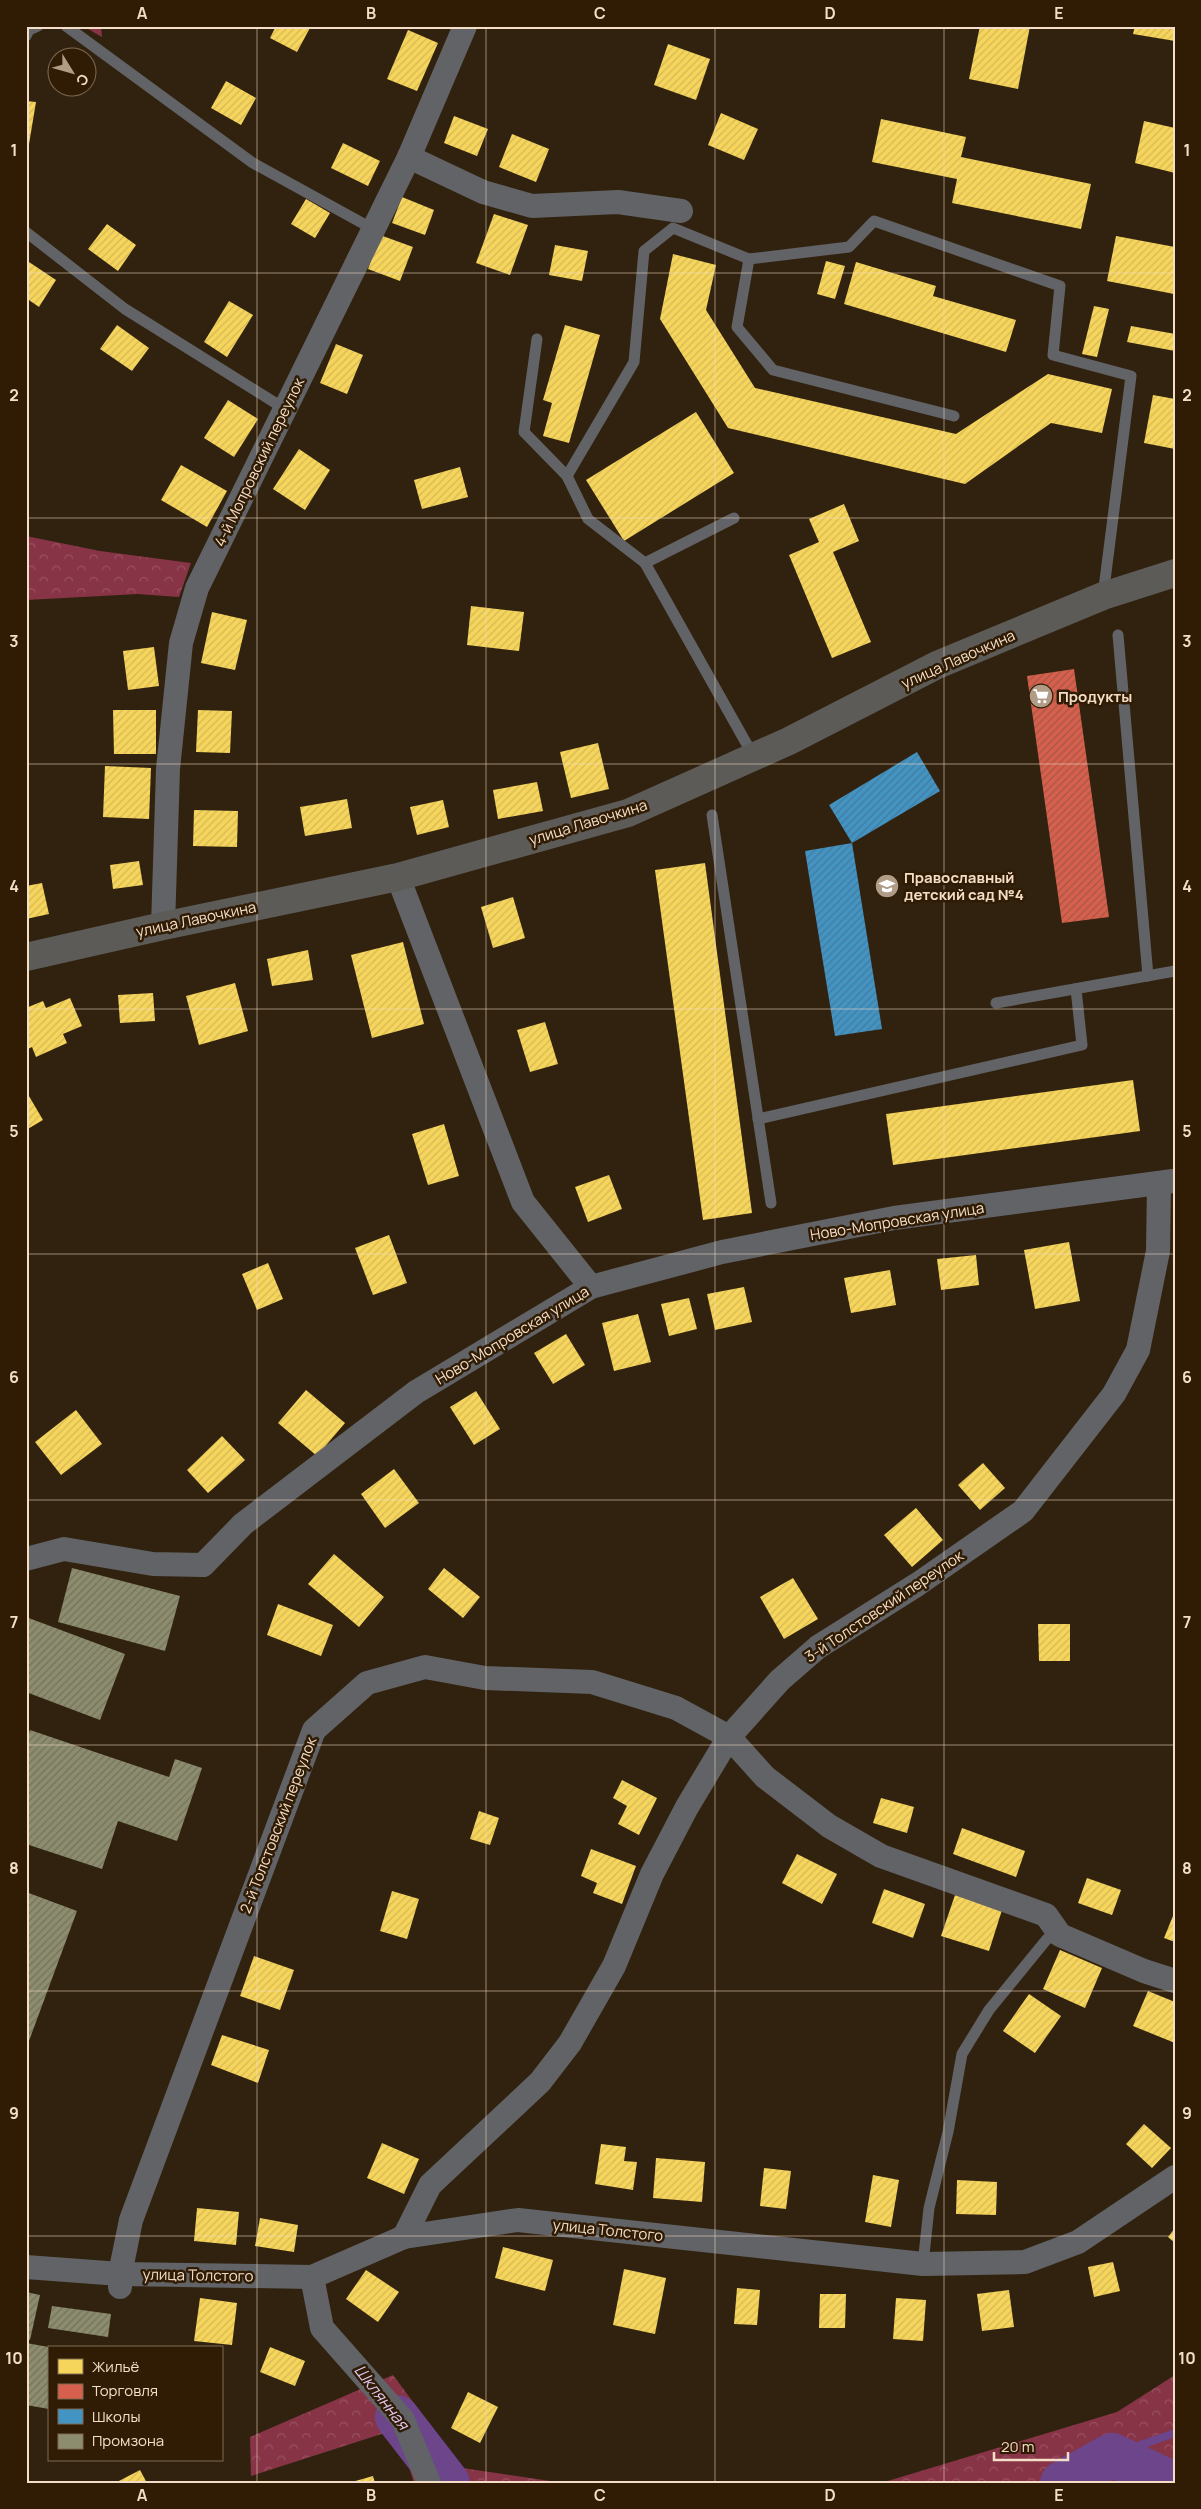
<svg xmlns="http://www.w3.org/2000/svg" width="1201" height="2509" font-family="Manrope,sans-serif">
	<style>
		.forest { fill: url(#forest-crowns) }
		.homes { fill: url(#homes-hatch) }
		.shops { fill: url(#shops-hatch) }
		.schools { fill: url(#schools-hatch) }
		.industry { fill: url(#industry-hatch) }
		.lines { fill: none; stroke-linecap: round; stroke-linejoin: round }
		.stream { stroke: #6c458b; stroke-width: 8 }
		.river { stroke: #6c458b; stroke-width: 44 }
		.service { stroke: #616366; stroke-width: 11 }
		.minor { stroke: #616366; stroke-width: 24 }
		.secondary { stroke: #5c5b58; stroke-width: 28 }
		.grid { fill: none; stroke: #f5dec7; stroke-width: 1; stroke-opacity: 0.55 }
		.labels { text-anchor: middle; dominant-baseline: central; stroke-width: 5; stroke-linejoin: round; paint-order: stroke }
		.street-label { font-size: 15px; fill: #f5dec7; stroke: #301c05 }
		.poi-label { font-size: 15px; font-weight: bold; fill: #f5dec7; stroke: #301c05; text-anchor: start }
		.water-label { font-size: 16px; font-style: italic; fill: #dfcaf5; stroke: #301c05 }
		.neatline { fill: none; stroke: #f5dec7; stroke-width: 2 }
		.grid-label { font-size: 16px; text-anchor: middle; font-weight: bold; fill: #f5dec7 }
	</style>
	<defs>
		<pattern id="forest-crowns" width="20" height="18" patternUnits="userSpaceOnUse" patternTransform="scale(1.25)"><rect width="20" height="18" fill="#873447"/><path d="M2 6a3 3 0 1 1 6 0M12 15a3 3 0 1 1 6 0" fill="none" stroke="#995160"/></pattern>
		<pattern id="homes-hatch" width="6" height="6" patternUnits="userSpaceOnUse" patternTransform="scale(1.25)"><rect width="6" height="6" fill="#f6d55c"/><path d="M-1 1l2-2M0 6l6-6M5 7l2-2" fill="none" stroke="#d4b856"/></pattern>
		<pattern id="shops-hatch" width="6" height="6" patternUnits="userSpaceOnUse" patternTransform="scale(1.25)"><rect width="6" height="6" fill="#d6604d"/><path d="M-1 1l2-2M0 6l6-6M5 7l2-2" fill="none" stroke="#a55647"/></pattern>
		<pattern id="schools-hatch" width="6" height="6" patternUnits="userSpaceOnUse" patternTransform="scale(1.25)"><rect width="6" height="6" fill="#4393c3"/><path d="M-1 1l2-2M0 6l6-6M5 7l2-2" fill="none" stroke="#457b9a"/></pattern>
		<pattern id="industry-hatch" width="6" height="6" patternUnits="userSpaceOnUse" patternTransform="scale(1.25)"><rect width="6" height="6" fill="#8c8c6e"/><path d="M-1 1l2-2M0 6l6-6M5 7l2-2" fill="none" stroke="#75725c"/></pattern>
	</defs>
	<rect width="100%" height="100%" fill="#31220f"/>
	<g class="forest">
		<path d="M83,26h18l1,11z"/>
		<path d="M26,536l74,15 91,12 -12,34 -41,-3 -112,6z"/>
		<path d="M393,2375l69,93 88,13 42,2h-178l-17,-54 -146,47 -1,-39z"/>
		<path d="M1175,2375v108h-294l236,-71z"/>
	</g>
	<g class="homes">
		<path d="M276,26h35l-14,26 -27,-14z"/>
		<path d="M980,26h50l-12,63 -49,-10z"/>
		<path d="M1135,26h40v15l-42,-7z"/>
		<path d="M408,30l30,13 -21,48 -30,-12z"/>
		<path d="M668,44l42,15 -14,41 -42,-15z"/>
		<path d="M226,81l30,17 -15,27 -30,-17z"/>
		<path d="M26,101l10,1 -9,54h-1z"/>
		<path d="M721,113l37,16 -14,31 -36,-15z"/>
		<path d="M454,116l34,13 -11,27 -33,-13z"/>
		<path d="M881,119l85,18 -5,20 130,27 -10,45 -129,-26 5,-24 -85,-17z"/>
		<path d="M1144,121l31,7v45l-40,-10z"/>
		<path d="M512,134l37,15 -13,33 -37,-15z"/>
		<path d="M343,143l37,18 -12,25 -37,-18z"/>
		<path d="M402,197l32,13 -9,25 -33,-12z"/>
		<path d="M306,199l24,14 -15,25 -24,-14z"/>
		<path d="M494,214l34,11 -18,50 -34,-12z"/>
		<path d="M107,224l29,21 -18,26 -30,-22z"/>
		<path d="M380,235l33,12 -13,34 -32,-12z"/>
		<path d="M1116,236l59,11 -1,47 -67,-13z"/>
		<path d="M555,245l33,6 -6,30 -33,-6z"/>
		<path d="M673,254l43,11 -10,45 49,78 201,46 92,-60 64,15 -10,44 -51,-10 -86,61 -237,-56 -68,-109z"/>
		<path d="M26,260l30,20 -17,27 -13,-9z"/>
		<path d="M826,261l19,5 -10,33 -18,-5z"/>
		<path d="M856,262l80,24 -3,10 83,24 -10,32 -162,-48z"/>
		<path d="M229,301l24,14 -26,42 -23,-15z"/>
		<path d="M1094,306l15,3 -12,48 -15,-3z"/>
		<path d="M117,325l32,23 -17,23 -32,-22z"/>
		<path d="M565,325l35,10 -31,108 -26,-7 9,-33 -9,-3z"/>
		<path d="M1131,326l44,8v17l-48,-9z"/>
		<path d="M336,344l27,11 -16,39 -27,-11z"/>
		<path d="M1153,395l22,4v50l-31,-6z"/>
		<path d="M228,400l30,19 -24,38 -30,-19z"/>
		<path d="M696,412l38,61 -110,68 -38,-61z"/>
		<path d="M299,449l31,21 -25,40 -32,-21z"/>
		<path d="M181,465l46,26 -20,36 -46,-27z"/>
		<path d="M460,467l8,30 -46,12 -8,-29z"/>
		<path d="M844,504l15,37 -26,11 38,90 -39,16 -43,-103 30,-13 -10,-23z"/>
		<path d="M471,606l53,6 -5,39 -52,-6z"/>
		<path d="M212,612l35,8 -12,50 -34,-7z"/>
		<path d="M154,647l5,39 -31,4 -5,-39z"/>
		<path d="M113,710h43v44h-42z"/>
		<path d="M198,710l34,1 -2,42 -34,-1z"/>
		<path d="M598,743l11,46 -38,9 -11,-46z"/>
		<path d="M105,766l46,2 -2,51 -46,-2z"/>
		<path d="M537,782l6,29 -45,8 -5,-29z"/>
		<path d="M347,799l5,29 -47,8 -5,-29z"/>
		<path d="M443,800l6,27 -32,8 -7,-28z"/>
		<path d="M194,810l44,1 -1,36 -44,-1z"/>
		<path d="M139,861l4,24 -30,4 -3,-24z"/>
		<path d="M705,863l47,350 -49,7 -48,-350z"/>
		<path d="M42,883l7,31 -23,5v-33z"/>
		<path d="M513,897l12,41 -32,10 -12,-41z"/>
		<path d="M403,942l21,82 -52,14 -21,-83z"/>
		<path d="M308,950l5,30 -41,6 -5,-27z"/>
		<path d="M235,983l13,48 -49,14 -13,-49z"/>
		<path d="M153,993l2,28 -35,2 -2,-28z"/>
		<path d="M70,998l12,28 -19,8 4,9 -31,14 -4,-10 -6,3v-42l17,-7 3,7z"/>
		<path d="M545,1022l13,42 -28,8 -13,-42z"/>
		<path d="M1133,1080l7,51 -247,34 -7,-51z"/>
		<path d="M26,1091l17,29 -17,10z"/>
		<path d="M444,1124l15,52 -31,9 -16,-51z"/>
		<path d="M609,1175l13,34 -34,13 -13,-35z"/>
		<path d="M389,1235l18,48 -34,12 -18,-47z"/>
		<path d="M1069,1242l11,59 -45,8 -11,-59z"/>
		<path d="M976,1255l3,30 -38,5 -4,-31z"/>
		<path d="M268,1263l15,36 -26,11 -15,-36z"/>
		<path d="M890,1270l6,35 -45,8 -7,-35z"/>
		<path d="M744,1287l8,35 -37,8 -8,-36z"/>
		<path d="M689,1298l8,31 -28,7 -8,-32z"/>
		<path d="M638,1314l13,48 -37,9 -12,-48z"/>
		<path d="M566,1334l19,31 -32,19 -19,-31z"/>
		<path d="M306,1390l39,33 -28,33 -39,-33z"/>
		<path d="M476,1391l24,38 -26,16 -24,-38z"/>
		<path d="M76,1410l26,34 -41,31 -26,-33z"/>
		<path d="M222,1436l23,24 -37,33 -21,-23z"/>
		<path d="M983,1463l22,25 -25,22 -22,-25z"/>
		<path d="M394,1469l25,34 -34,25 -24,-34z"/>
		<path d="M916,1508l27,32 -31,27 -28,-32z"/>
		<path d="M334,1554l50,43 -25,30 -51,-43z"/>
		<path d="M444,1568l36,29 -17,21 -35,-29z"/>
		<path d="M793,1578l25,41 -34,20 -24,-42z"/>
		<path d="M278,1604l55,21 -12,31 -54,-21z"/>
		<path d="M1038,1624h32v37h-31z"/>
		<path d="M622,1780l35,18 -18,37 -21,-11 9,-18 -14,-8z"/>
		<path d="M881,1798l33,9 -7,26 -34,-10z"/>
		<path d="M479,1811l20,7 -9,27 -20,-6z"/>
		<path d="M962,1828l63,23 -9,26 -63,-23z"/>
		<path d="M591,1849l45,17 -14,38 -29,-11 4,-10 -16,-7z"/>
		<path d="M797,1854l40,20 -15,30 -40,-21z"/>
		<path d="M1087,1878l34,12 -9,25 -34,-12z"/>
		<path d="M884,1889l41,15 -12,34 -41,-15z"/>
		<path d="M392,1891l27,8 -12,40 -27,-8z"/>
		<path d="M955,1895l47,15 -13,41 -48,-15z"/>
		<path d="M1175,1911v31l-11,-4z"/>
		<path d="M1060,1950l42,18 -17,40 -42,-19z"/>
		<path d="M254,1956l40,14 -14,40 -40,-14z"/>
		<path d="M1148,1991l27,11v41l-42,-17z"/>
		<path d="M1029,1994l32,22 -26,37 -32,-22z"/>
		<path d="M222,2035l47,15 -11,33 -47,-18z"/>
		<path d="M1144,2124l27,24 -19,20 -26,-24z"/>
		<path d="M382,2143l37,16 -15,35 -37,-16z"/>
		<path d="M601,2144l25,3 -2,14 13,1 -4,28 -38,-6z"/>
		<path d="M656,2158l49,4 -3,40 -49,-4z"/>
		<path d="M764,2168l27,3 -5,38 -26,-3z"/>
		<path d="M873,2175l26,5 -8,47 -26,-5z"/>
		<path d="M957,2180l40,2 -1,33 -40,-1z"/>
		<path d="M197,2208l42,4 -3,33 -42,-4z"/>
		<path d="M260,2218l38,7 -4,27 -39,-6z"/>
		<path d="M1175,2228v15l-7,-6z"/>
		<path d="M503,2247l50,13 -8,31 -50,-13z"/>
		<path d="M1113,2262l7,29 -26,6 -6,-30z"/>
		<path d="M624,2269l42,9 -11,56 -42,-9z"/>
		<path d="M366,2270l33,22 -21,30 -32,-23z"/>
		<path d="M737,2288l23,2 -3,35 -23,-1z"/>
		<path d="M1009,2290l5,37 -32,4 -5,-37z"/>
		<path d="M820,2294h26l-1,34h-26z"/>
		<path d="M200,2298l37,5 -5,42 -38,-4z"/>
		<path d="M896,2298l30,2 -3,41 -30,-2z"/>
		<path d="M270,2347l35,14 -10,25 -35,-14z"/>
		<path d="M468,2392l30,15 -18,36 -29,-15z"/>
		<path d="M140,2470l7,13h-32z"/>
		<path d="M373,2476l2,7h-23v-1z"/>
	</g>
	<path class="shops" d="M1074,669l35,248 -47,6 -35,-247z"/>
	<g class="schools">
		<path d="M917,752l23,39 -88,52 -23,-38z"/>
		<path d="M852,843l30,186 -47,7 -30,-185z"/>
	</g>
	<g class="industry">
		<path d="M72,1568l108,28 -15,55 -107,-29z"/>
		<path d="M26,1617l99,37 -25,66 -74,-28z"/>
		<path d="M30,1730l139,47 6,-18 27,9 -25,73 -59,-20 -16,48 -76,-25v-104z"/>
		<path d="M26,1892l51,19 -51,138z"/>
		<path d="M26,2292l14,3 -10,45 -4,-1z"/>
		<path d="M52,2306l59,8 -3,23 -60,-9z"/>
		<path d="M26,2343l23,4v62l-23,-4z"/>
	</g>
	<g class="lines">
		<path class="stream" d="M1112,2455l63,-22"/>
		<g class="river">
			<path d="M397,2417l51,66"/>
			<path d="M1062,2483l50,-28 60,28"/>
		</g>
		<g class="service">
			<path d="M66,26l187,137 120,66"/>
			<path d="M26,36l3,-6 9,-4"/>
			<path d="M26,232l99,77 160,100"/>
			<path d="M749,259l100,-12 25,-26 186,65 -7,69 78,21 -28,220"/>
			<path d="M537,339l-13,93 43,44"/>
			<path d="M734,518l-89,45 109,194"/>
			<path d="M645,563l-57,-44 -21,-43 67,-114 10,-111 29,-23 76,31 -12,68 36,43 181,46"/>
			<path d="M1118,635l30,341"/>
			<path d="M712,815l59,388"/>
			<path d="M996,1003l179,-32"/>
			<path d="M758,1119l324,-74 -6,-56"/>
			<path d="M923,2264l6,-56 19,-76 14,-78 27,-44 58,-71 13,-4"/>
		</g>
		<g class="minor">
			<path d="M409,157l74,35 49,14 86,-4 63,9"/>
			<path d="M398,877l125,325 68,85"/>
			<path d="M163,926l5,-157 13,-126 16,-55 212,-431 56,-131"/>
			<path d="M26,1559l38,-10 89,15 50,1 40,-41 173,-132 175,-105 131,-35 172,-34 279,-37"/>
			<path d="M404,2237l26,-52 110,-103 30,-39 44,-77 38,-92 35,-67 42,-70 51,-57 38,-33 100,-63 105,-73 91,-117 24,-44 20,-99 1,-68"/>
			<path d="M26,2267l94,7 192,3 92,-40 114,-17 405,44 102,-2 53,-20 97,-65"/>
			<path d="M312,2277l10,51 81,92 26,63"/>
			<path d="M120,2287v-13l11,-54 183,-490 53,-47 58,-16 60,11 107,4 84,26 53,29 36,40 64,49 52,30 165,59 14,20 84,36 31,10"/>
		</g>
		<path class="secondary" d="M26,957l137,-31 235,-49 230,-64 161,-72 148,-76 166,-69 72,-23"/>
	</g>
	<path class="grid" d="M257,26v2457M486,26v2457M715,26v2457M944,26v2457M26,273h1149M26,518h1149M26,764h1149M26,1009h1149M26,1254h1149M26,1500h1149M26,1745h1149M26,1991h1149M26,2236h1149"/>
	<defs>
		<g id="supermarket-disc" transform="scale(1.25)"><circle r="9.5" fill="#b09c87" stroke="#301c05"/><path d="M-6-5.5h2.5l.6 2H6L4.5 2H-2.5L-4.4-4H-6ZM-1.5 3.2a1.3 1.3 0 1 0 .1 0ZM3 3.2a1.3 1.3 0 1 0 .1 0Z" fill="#fff"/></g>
		<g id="school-disc" transform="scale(1.25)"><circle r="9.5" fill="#b09c87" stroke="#301c05"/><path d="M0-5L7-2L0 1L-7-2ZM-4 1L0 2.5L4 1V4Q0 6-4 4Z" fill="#fff"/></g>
	</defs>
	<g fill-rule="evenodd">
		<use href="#supermarket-disc" x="1041" y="696"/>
		<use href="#school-disc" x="887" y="886"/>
	</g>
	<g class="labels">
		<g class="street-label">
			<text transform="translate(259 462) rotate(-64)">4-й Мопровский переулок</text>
			<text transform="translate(958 659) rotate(-24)">улица Лавочкина</text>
			<text transform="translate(588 822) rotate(-17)">улица Лавочкина</text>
			<text transform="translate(196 919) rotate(-12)">улица Лавочкина</text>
			<text transform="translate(897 1221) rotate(-9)">Ново-Мопровская улица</text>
			<text transform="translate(512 1335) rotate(-31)">Ново-Мопровская улица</text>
			<text transform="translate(884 1606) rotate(-34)">3-й Толстовский переулок</text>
			<text transform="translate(278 1825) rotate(-69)">2-й Толстовский переулок</text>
			<text transform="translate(608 2230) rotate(6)">улица Толстого</text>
			<text transform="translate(198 2275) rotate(1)">улица Толстого</text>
		</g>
		<g class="poi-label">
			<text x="1058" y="696">Продукты</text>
			<text x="904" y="877">Православный<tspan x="904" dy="17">детский сад №4</tspan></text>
		</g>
		<g class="water-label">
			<text transform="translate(382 2397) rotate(52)">Шклянная</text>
		</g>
	</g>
	<rect width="1201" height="2509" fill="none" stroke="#301c05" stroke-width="55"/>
	<rect x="48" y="2346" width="175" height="115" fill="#301c05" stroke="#7f6a53"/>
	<rect x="58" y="2359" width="25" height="15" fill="#f6d55c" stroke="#7f6a53"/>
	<text x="92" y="2372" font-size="15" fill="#f5dec7">Жильё</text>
	<rect x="58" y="2384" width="25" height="15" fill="#d6604d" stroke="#7f6a53"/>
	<text x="92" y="2396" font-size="15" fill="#f5dec7">Торговля</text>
	<rect x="58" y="2409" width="25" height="15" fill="#4393c3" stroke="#7f6a53"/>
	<text x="92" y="2422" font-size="15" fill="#f5dec7">Школы</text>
	<rect x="58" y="2434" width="25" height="15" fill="#8c8c6e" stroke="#7f6a53"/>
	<text x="92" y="2446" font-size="15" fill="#f5dec7">Промзона</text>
	<g transform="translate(72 72) rotate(127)"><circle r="24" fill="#301c05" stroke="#7f6a53"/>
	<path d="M0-4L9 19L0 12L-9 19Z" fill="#b09c87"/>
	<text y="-8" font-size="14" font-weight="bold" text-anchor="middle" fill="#f5dec7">С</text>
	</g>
	<path d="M994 2452v8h74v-8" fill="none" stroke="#f5dec7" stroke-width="2.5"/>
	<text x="1001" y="2452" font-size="15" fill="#f5dec7" stroke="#301c05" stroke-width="4" paint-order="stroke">20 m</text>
	<rect x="28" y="28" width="1146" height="2454" class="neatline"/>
	<g class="grid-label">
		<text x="142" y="19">A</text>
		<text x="371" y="19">B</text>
		<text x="600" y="19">C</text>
		<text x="830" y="19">D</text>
		<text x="1059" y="19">E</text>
		<text x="14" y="156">1</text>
		<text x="1187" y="156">1</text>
		<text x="14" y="401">2</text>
		<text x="1187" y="401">2</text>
		<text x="14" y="647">3</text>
		<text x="1187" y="647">3</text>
		<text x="14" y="892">4</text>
		<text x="1187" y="892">4</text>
		<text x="14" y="1137">5</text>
		<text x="1187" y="1137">5</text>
		<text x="14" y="1383">6</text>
		<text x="1187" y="1383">6</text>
		<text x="14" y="1628">7</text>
		<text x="1187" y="1628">7</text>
		<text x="14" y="1874">8</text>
		<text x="1187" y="1874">8</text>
		<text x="14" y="2119">9</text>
		<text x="1187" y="2119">9</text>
		<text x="14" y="2364">10</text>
		<text x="1187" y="2364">10</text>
		<text x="142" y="2501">A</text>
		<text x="371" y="2501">B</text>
		<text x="600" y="2501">C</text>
		<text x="830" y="2501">D</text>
		<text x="1059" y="2501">E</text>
	</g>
</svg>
